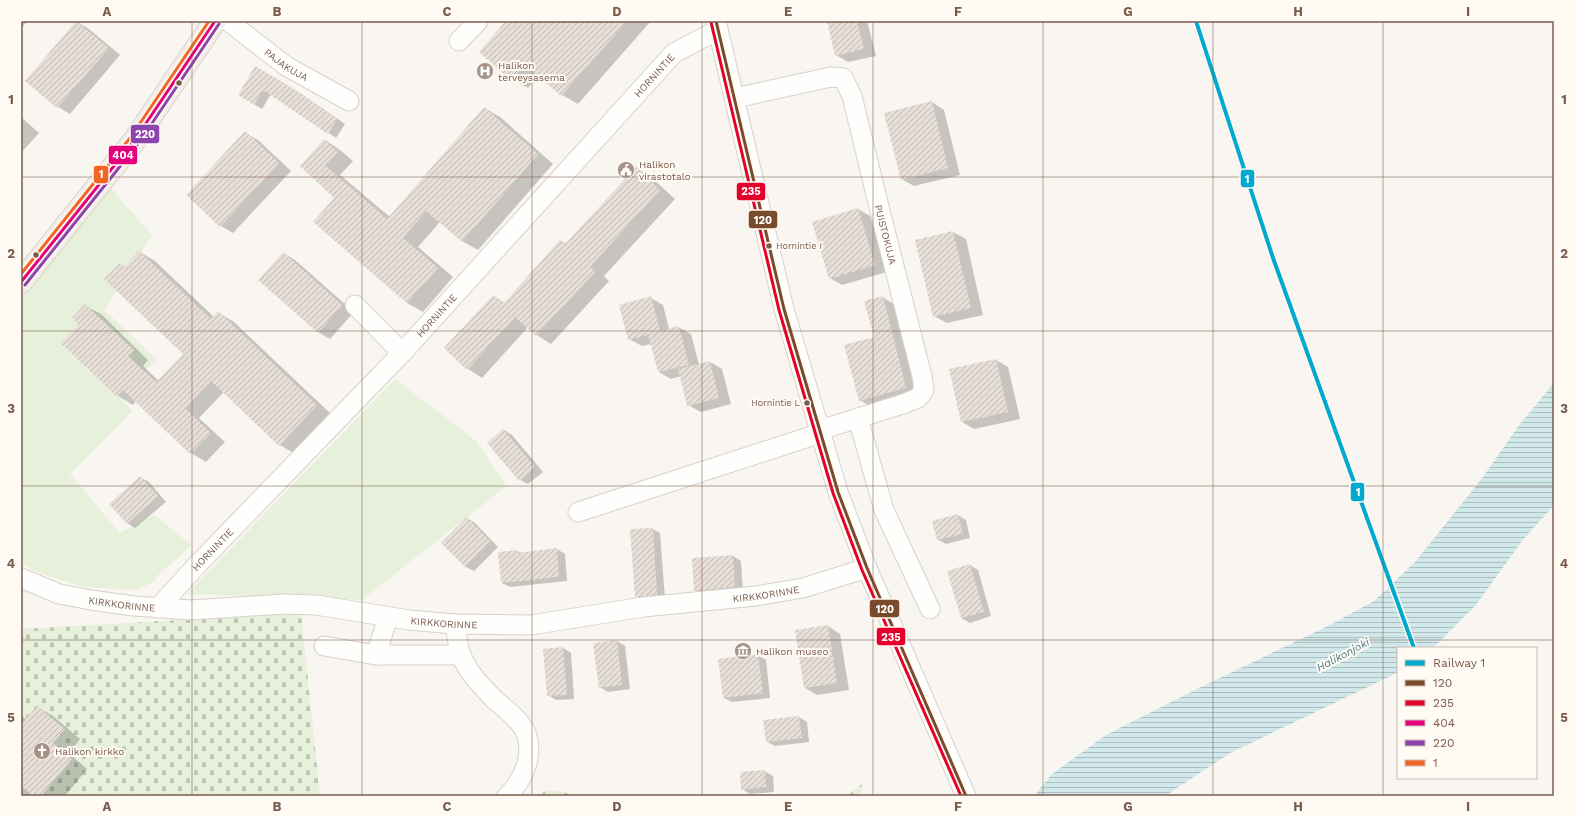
<svg xmlns="http://www.w3.org/2000/svg" width="1575" height="817" font-family="'Work Sans',sans-serif">
	<style>
		.forest { fill: url(#forest-firs) }
		.cemetery { fill: url(#cemetery-stones) }
		.park { fill: #e7f0db }
		.water { fill: url(#water-rules) }
		.shadow { fill: #0003 }
		.building { fill: url(#building-hatch) }
		.lines { fill: none; stroke-linecap: round; stroke-linejoin: round }
		.minor-casing { stroke: #d7d1cb; stroke-width: 21 }
		.major-casing { stroke: #dad1cc; stroke-width: 24 }
		.minor { stroke: #fefefd; stroke-width: 19 }
		.major { stroke: #f3eee8; stroke-width: 22 }
		.bus-1-casing { stroke: #fffaf3; stroke-width: 6 }
		.bus-2-casing { stroke: #fffaf3; stroke-width: 6 }
		.bus-3-casing { stroke: #fffaf3; stroke-width: 6 }
		.bus-4-casing { stroke: #fffaf3; stroke-width: 6 }
		.bus-5-casing { stroke: #fffaf3; stroke-width: 6 }
		.bus-1 { stroke: #7a4b2a; stroke-width: 3 }
		.bus-2 { stroke: #e4002b; stroke-width: 3 }
		.bus-3 { stroke: #e5007d; stroke-width: 3 }
		.bus-4 { stroke: #8e44ad; stroke-width: 3 }
		.bus-5 { stroke: #f26522; stroke-width: 3 }
		.rail-1-casing { stroke: #fffaf3; stroke-width: 7 }
		.rail-1 { stroke: #00a9ce; stroke-width: 4 }
		.grid { fill: none; stroke: #7a5c4d; stroke-width: 1; stroke-opacity: 0.55 }
		.bus-dot { fill: #7a5c4d; stroke: #fffaf3; stroke-width: 1.5 }
		.labels { text-anchor: middle; dominant-baseline: central; stroke-width: 4; stroke-linejoin: round; paint-order: stroke }
		.bus-label { font-size: 9px; fill: #7a5c4d; stroke: #fffaf3; text-anchor: start }
		.street-label { font-size: 10px; fill: #7a5c4d; stroke: #fffaf3 }
		.poi-label { font-size: 10px; fill: #7a5c4d; stroke: #fffaf3; text-anchor: start }
		.water-label { font-size: 11px; font-style: italic; fill: #437c86; stroke: #fffaf3 }
		.line-badge { stroke: #fffaf3; stroke-width: 1.5 }
		.badge-label { font-size: 11px; text-anchor: middle; font-weight: bold; fill: #fff }
		.neatline { fill: none; stroke: #7a5c4d; stroke-width: 1.5 }
		.grid-label { font-size: 13px; text-anchor: middle; font-weight: bold; fill: #7a5c4d }
	</style>
	<defs>
		<pattern id="forest-firs" width="22" height="20" patternUnits="userSpaceOnUse"><rect width="22" height="20" fill="#e7f0db"/><path d="M5 1l3.5 6h-7zM16 11l3.5 6h-7z" fill="#c0c6b4"/></pattern>
		<pattern id="cemetery-stones" width="16" height="16" patternUnits="userSpaceOnUse"><rect width="16" height="16" fill="#e7f0db"/><path d="M2 7V4a2 2 0 0 1 4 0v3zM10 15v-3a2 2 0 0 1 4 0v3z" fill="#c0c6b4"/></pattern>
		<pattern id="water-rules" width="6" height="5" patternUnits="userSpaceOnUse"><rect width="6" height="5" fill="#d0e8ea"/><path d="M0 2.5h6" fill="none" stroke="#aebfc0"/></pattern>
		<pattern id="building-hatch" width="6" height="6" patternUnits="userSpaceOnUse"><rect width="6" height="6" fill="#e6ded7"/><path d="M-1 1l2-2M0 6l6-6M5 7l2-2" fill="none" stroke="#bfb7b1"/></pattern>
	</defs>
	<rect width="100%" height="100%" fill="#f9f5f0"/>
	<g class="forest">
		<path d="M862,784l-1,12h-15z"/>
		<path d="M548,790l39,6h-52z"/>
	</g>
	<path class="cemetery" d="M301,613l19,183h-299v-167z"/>
	<g class="park">
		<path d="M110,188l42,47 -48,75 53,50 -39,36 14,15 -62,63 50,59 34,-18 38,30 -33,29 -4,7 -18,9 -54,-3 -47,-15 -15,-10v-267z"/>
		<path d="M395,379l81,62 30,45 -144,114 -175,-6z"/>
	</g>
	<path class="water" d="M1554,383v122l-32,36 -46,64 -40,40 -5,3h-33v24l-3,2 -165,79 -65,43h-131l18,-22 54,-39 93,-47 131,-63 44,-24 41,-39 65,-81 40,-57z"/>
	<g class="shadow">
		<path d="M21,21h7l-7,7z"/>
		<path d="M508,21h143l-73,83 -16,-9 -23,-19 -11,12 -16,-9 -31,-27z"/>
		<path d="M828,21h39l9,35 -28,6 -12,-7z"/>
		<path d="M77,22l12,7 31,26 -50,59 -12,-7 -32,-26z"/>
		<path d="M256,68l44,25 45,31 -9,14 -65,-44 -9,15 -23,-14z"/>
		<path d="M932,102l12,8 16,65 -46,11 -13,-7z"/>
		<path d="M484,108l16,9 53,47 -75,86 -16,-9 -22,-19 -22,25 35,30 -30,35 -16,-9 -93,-81 21,-24 -34,-32 24,-26 15,10 13,11 -13,14 50,42z"/>
		<path d="M21,117l18,16 -18,20z"/>
		<path d="M245,133l13,7 33,31 -58,62 -12,-7z"/>
		<path d="M636,168l15,9 24,22 -71,77 5,5 -58,63 -14,-9 -9,-8 -46,51 -14,-9 -22,-21 47,-52 12,7 56,-62 6,3z"/>
		<path d="M858,209l12,7 17,56 -45,13 -12,-7z"/>
		<path d="M953,232l13,7 17,76 -36,8 -13,-7z"/>
		<path d="M140,252l15,9 59,56 5,-4 15,9 98,93 -37,39 -15,-9 -56,-53 -25,26 26,24 -19,20 -15,-9 -55,-52 -3,4 -15,-9 -33,-90 16,8 47,46 -5,6 16,15 26,-27 -65,-90 5,3z"/>
		<path d="M283,253l12,7 59,52 -24,27 -12,-7z"/>
		<path d="M882,297l12,7 23,90 -46,13 -11,-7 15,-62z"/>
		<path d="M651,298l12,7 6,24 9,-2 13,7 8,31 11,-3 12,7 9,35 -30,8 -13,-7 -7,-29 -10,3 -12,-7 -7,-28 -10,2 -13,-7z"/>
		<path d="M996,360l12,7 12,52 -46,10 -12,-7z"/>
		<path d="M504,430l8,5 31,37 -15,12 -8,-4z"/>
		<path d="M140,477l9,5 17,20 -31,26 -8,-5z"/>
		<path d="M958,515l8,5 4,18 -24,6 -9,-5z"/>
		<path d="M467,518l8,5 23,24 -24,24 -8,-4 -24,-24z"/>
		<path d="M652,529l8,4 5,66 -21,2 -8,-5z"/>
		<path d="M557,549l8,5 2,27 -57,6 -8,-4 15,-32 4,2z"/>
		<path d="M733,556l8,5 2,30 -40,4 -8,-5z"/>
		<path d="M970,565l8,5 13,46 -21,7 -9,-5z"/>
		<path d="M828,626l12,8 9,56 -32,5 -12,-7z"/>
		<path d="M617,641l8,5 5,43 -22,3 -8,-5z"/>
		<path d="M563,648l8,5 3,46 -18,1 -8,-5 -3,-45z"/>
		<path d="M758,655l8,5 4,38 -38,4 -8,-4z"/>
		<path d="M37,707l16,9 27,23 -11,14 18,16 -22,27h-31l-3,-3 -3,3h-7v-81l6,5z"/>
		<path d="M799,717l8,5 2,20 -34,4 -8,-4z"/>
		<path d="M764,771l9,5 1,16 -24,2 -8,-5z"/>
	</g>
	<g class="building">
		<path d="M76,21l33,27 -52,60 -32,-27z"/>
		<path d="M506,21h121l-66,75 -36,-32 -14,16 -32,-28z"/>
		<path d="M827,21h30l7,28 -29,7z"/>
		<path d="M255,66l36,21 46,32 -9,15 -65,-44 -9,15 -16,-10z"/>
		<path d="M932,101l16,67 -47,12 -17,-67z"/>
		<path d="M484,107l54,47 -76,88 -36,-31 -23,27 35,30 -31,35 -94,-81 21,-24 -34,-32 24,-27 14,13 -13,13 62,54z"/>
		<path d="M245,131l34,32 -59,64 -34,-32z"/>
		<path d="M636,167l24,23 -70,77 5,5 -59,64 -21,-19 -48,53 -23,-22 49,-53 11,8 56,-63 5,4z"/>
		<path d="M858,208l17,57 -46,14 -17,-57z"/>
		<path d="M953,231l18,77 -38,9 -18,-77z"/>
		<path d="M139,251l72,68 7,-8 99,94 -38,41 -68,-65 -26,27 26,25 -21,21 -67,-64 -6,7 -56,-54 18,-18 -7,-7 13,-14 49,46 -6,6 28,26 27,-28 -79,-75 16,-16 4,4z"/>
		<path d="M283,252l59,53 -24,28 -60,-53z"/>
		<path d="M651,296l9,35 19,-5 10,39 -31,7 -10,-37 -20,5 -9,-35z"/>
		<path d="M883,296l23,92 -47,13 -15,-56 30,-8 -10,-36z"/>
		<path d="M996,359l12,53 -47,10 -12,-53z"/>
		<path d="M710,361l9,37 -32,8 -9,-37z"/>
		<path d="M503,429l32,38 -16,14 -32,-38z"/>
		<path d="M140,476l18,20 -31,28 -18,-20z"/>
		<path d="M958,514l5,20 -26,6 -5,-19z"/>
		<path d="M467,517l24,25 -26,25 -24,-24z"/>
		<path d="M653,528l4,67 -22,2 -5,-68z"/>
		<path d="M557,548l2,29 -58,6 -3,-31 19,-2 1,3z"/>
		<path d="M733,555l2,32 -41,4 -2,-33z"/>
		<path d="M970,564l14,48 -23,6 -14,-47z"/>
		<path d="M828,625l9,58 -33,5 -9,-58z"/>
		<path d="M617,640l5,45 -23,3 -6,-45z"/>
		<path d="M563,647l4,48 -20,1 -4,-47z"/>
		<path d="M758,654l5,39 -40,5 -5,-39z"/>
		<path d="M37,706l28,23 -12,14 19,16 -31,37h-8l-12,-10v-61z"/>
		<path d="M799,716l3,22 -36,4 -3,-22z"/>
		<path d="M765,770l1,17 -25,3 -1,-18z"/>
	</g>
	<g class="lines">
		<g class="minor-casing">
			<g id="minor">
				<path id="s1" d="M228,21l58,45 63,35"/>
				<path d="M716,21l68,288 54,183 29,76 99,228"/>
				<path d="M459,41l19,-20"/>
				<path id="s2" d="M735,98l96,-21 12,1 9,18 29,119 41,161 2,14 -6,8 -15,6 -83,26"/>
				<path d="M355,305l47,48"/>
				<path d="M858,418l26,92 46,99"/>
				<path d="M578,512l243,-79"/>
				<path id="s3" d="M21,578l38,16 32,6 43,6 57,4 93,-6 32,1 93,15 46,4 76,1 112,-18 113,-11 47,-8 64,-20"/>
				<path id="s4" d="M158,608l40,-44 204,-211 272,-300 44,-23"/>
				<path d="M455,624c3,19 3,30 14,46 7,11 17,21 26,30 22,19 40,30 32,63 -4,13 -10,24 -20,33"/>
				<path d="M324,646l52,9h84"/>
				<path d="M376,655l12,-38"/>
			</g>
		</g>
		<g class="major-casing">
			<path id="major" d="M21,282l113,-141 81,-120"/>
		</g>
		<use href="#minor" class="minor"/>
		<use href="#major" class="major"/>
		<g class="bus-1-casing">
			<path id="bus-1" d="M716,21l68,288 54,183 29,76 99,228"/>
		</g>
		<g class="bus-2-casing">
			<path id="bus-2" d="M711,22l68,288 54,183 29,77 99,226"/>
		</g>
		<g class="bus-3-casing">
			<path id="bus-3" d="M21,282l113,-141 81,-120"/>
		</g>
		<g class="bus-4-casing">
			<path id="bus-4" d="M25,285l113,-141 81,-120"/>
		</g>
		<g class="bus-5-casing">
			<path id="bus-5" d="M21,274l109,-136 79,-117"/>
		</g>
		<use href="#bus-1" class="bus-1"/>
		<use href="#bus-2" class="bus-2"/>
		<use href="#bus-3" class="bus-3"/>
		<use href="#bus-4" class="bus-4"/>
		<use href="#bus-5" class="bus-5"/>
		<g class="rail-1-casing">
			<path id="rail-1" d="M1196,21l77,237 141,390"/>
		</g>
		<use href="#rail-1" class="rail-1"/>
	</g>
	<path class="grid" d="M192,21v775M362,21v775M532,21v775M702,21v775M873,21v775M1043,21v775M1213,21v775M1383,21v775M21,177h1533M21,331h1533M21,486h1533M21,640h1533"/>
	<defs>
		<g id="hospital-disc" transform="scale(0.9)"><circle r="9.5" fill="#a69286" stroke="#fffaf3"/><path d="M-5-5h3v3.5h4V-5h3V5h-3V1.5h-4V5h-3Z" fill="#fff"/></g>
		<g id="civic-disc" transform="scale(0.9)"><circle r="9.5" fill="#a69286" stroke="#fffaf3"/><path d="M-.6-6.5H3V-4.5H.6V-3L4-1V1h2V6H-6V1h2V-1L-.6-3ZM-1.2 2.5V6h2.4V2.5Z" fill="#fff"/></g>
		<g id="museum-disc" transform="scale(0.9)"><circle r="9.5" fill="#a69286" stroke="#fffaf3"/><path d="M0-6L6-3V-2H-6V-3ZM-5-1h2V3h-2ZM-1-1h2V3h-2ZM3-1h2V3H3ZM-6 4H6V6H-6Z" fill="#fff"/></g>
		<g id="church-disc" transform="scale(0.9)"><circle r="9.5" fill="#a69286" stroke="#fffaf3"/><path d="M-1.2-6h2.4v3.5h3.3v2.4h-3.3V6h-2.4V-.1h-3.3v-2.4h3.3Z" fill="#fff"/></g>
	</defs>
	<g fill-rule="evenodd">
		<use href="#hospital-disc" x="485" y="71"/>
		<use href="#civic-disc" x="626" y="170"/>
		<use href="#museum-disc" x="743" y="651"/>
		<use href="#church-disc" x="42" y="751"/>
	</g>
	<g class="bus-dot">
		<circle cx="179" cy="83" r="3.5"/>
		<circle cx="769" cy="246" r="3.5"/>
		<circle cx="36" cy="255" r="3.5"/>
		<circle cx="807" cy="403" r="3.5"/>
	</g>
	<g class="labels">
		<g class="bus-label">
			<text x="776" y="246">Hornintie I</text>
			<text x="800" y="403" text-anchor="end">Hornintie L</text>
		</g>
		<g class="street-label">
			<text stroke="none"><textPath href="#s1" startOffset="73">PAJAKUJA</textPath></text>
			<text stroke="none"><textPath href="#s4" startOffset="728">HORNINTIE</textPath></text>
			<text stroke="none"><textPath href="#s2" startOffset="273">PUISTOKUJA</textPath></text>
			<text stroke="none"><textPath href="#s4" startOffset="404">HORNINTIE</textPath></text>
			<text stroke="none"><textPath href="#s4" startOffset="80">HORNINTIE</textPath></text>
			<text stroke="none"><textPath href="#s3" startOffset="753">KIRKKORINNE</textPath></text>
			<text stroke="none"><textPath href="#s3" startOffset="105">KIRKKORINNE</textPath></text>
			<text stroke="none"><textPath href="#s3" startOffset="429">KIRKKORINNE</textPath></text>
		</g>
		<g class="poi-label">
			<text x="498" y="65">Halikon<tspan x="498" dy="12">terveysasema</tspan></text>
			<text x="639" y="164">Halikon<tspan x="639" dy="12">virastotalo</tspan></text>
			<text x="756" y="651">Halikon museo</text>
			<text x="55" y="751">Halikon kirkko</text>
		</g>
		<g class="water-label">
			<text transform="translate(1343 655) rotate(-28)">Halikonjoki</text>
		</g>
	</g>
	<g class="line-badge">
		<rect x="130" y="124" width="30" height="20" rx="4" fill="#8e44ad"/>
		<rect x="108" y="145" width="30" height="20" rx="4" fill="#e5007d"/>
		<rect x="93" y="165" width="16" height="19" rx="4" fill="#f26522"/>
		<rect x="1240" y="169" width="15" height="19" rx="4" fill="#00a9ce"/>
		<rect x="736" y="182" width="30" height="19" rx="4" fill="#e4002b"/>
		<rect x="748" y="210" width="30" height="19" rx="4" fill="#7a4b2a"/>
		<rect x="1350" y="482" width="15" height="20" rx="4" fill="#00a9ce"/>
		<rect x="869" y="599" width="31" height="19" rx="4" fill="#7a4b2a"/>
		<rect x="876" y="627" width="30" height="19" rx="4" fill="#e4002b"/>
	</g>
	<g class="badge-label">
		<text x="145" y="138">220</text>
		<text x="123" y="159">404</text>
		<text x="101" y="178">1</text>
		<text x="1247" y="183">1</text>
		<text x="751" y="195">235</text>
		<text x="763" y="224">120</text>
		<text x="1358" y="496">1</text>
		<text x="885" y="613">120</text>
		<text x="891" y="641">235</text>
	</g>
	<rect width="1575" height="817" fill="none" stroke="#fffaf3" stroke-width="44"/>
	<rect x="1397" y="647" width="140" height="132" fill="#fffaf3" stroke="#cabbb1"/>
	<rect x="1405" y="660" width="20" height="6" fill="#00a9ce" stroke="#cabbb1"/>
	<text x="1433" y="667" font-size="12" fill="#7a5c4d">Railway 1</text>
	<rect x="1405" y="680" width="20" height="6" fill="#7a4b2a" stroke="#cabbb1"/>
	<text x="1433" y="687" font-size="12" fill="#7a5c4d">120</text>
	<rect x="1405" y="700" width="20" height="6" fill="#e4002b" stroke="#cabbb1"/>
	<text x="1433" y="707" font-size="12" fill="#7a5c4d">235</text>
	<rect x="1405" y="720" width="20" height="6" fill="#e5007d" stroke="#cabbb1"/>
	<text x="1433" y="727" font-size="12" fill="#7a5c4d">404</text>
	<rect x="1405" y="740" width="20" height="6" fill="#8e44ad" stroke="#cabbb1"/>
	<text x="1433" y="747" font-size="12" fill="#7a5c4d">220</text>
	<rect x="1405" y="760" width="20" height="6" fill="#f26522" stroke="#cabbb1"/>
	<text x="1433" y="767" font-size="12" fill="#7a5c4d">1</text>
	<rect x="22" y="22" width="1531" height="773" class="neatline"/>
	<g class="grid-label">
		<text x="107" y="16">A</text>
		<text x="277" y="16">B</text>
		<text x="447" y="16">C</text>
		<text x="617" y="16">D</text>
		<text x="788" y="16">E</text>
		<text x="958" y="16">F</text>
		<text x="1128" y="16">G</text>
		<text x="1298" y="16">H</text>
		<text x="1468" y="16">I</text>
		<text x="11" y="104">1</text>
		<text x="1564" y="104">1</text>
		<text x="11" y="258">2</text>
		<text x="1564" y="258">2</text>
		<text x="11" y="413">3</text>
		<text x="1564" y="413">3</text>
		<text x="11" y="568">4</text>
		<text x="1564" y="568">4</text>
		<text x="11" y="722">5</text>
		<text x="1564" y="722">5</text>
		<text x="107" y="811">A</text>
		<text x="277" y="811">B</text>
		<text x="447" y="811">C</text>
		<text x="617" y="811">D</text>
		<text x="788" y="811">E</text>
		<text x="958" y="811">F</text>
		<text x="1128" y="811">G</text>
		<text x="1298" y="811">H</text>
		<text x="1468" y="811">I</text>
	</g>
</svg>
